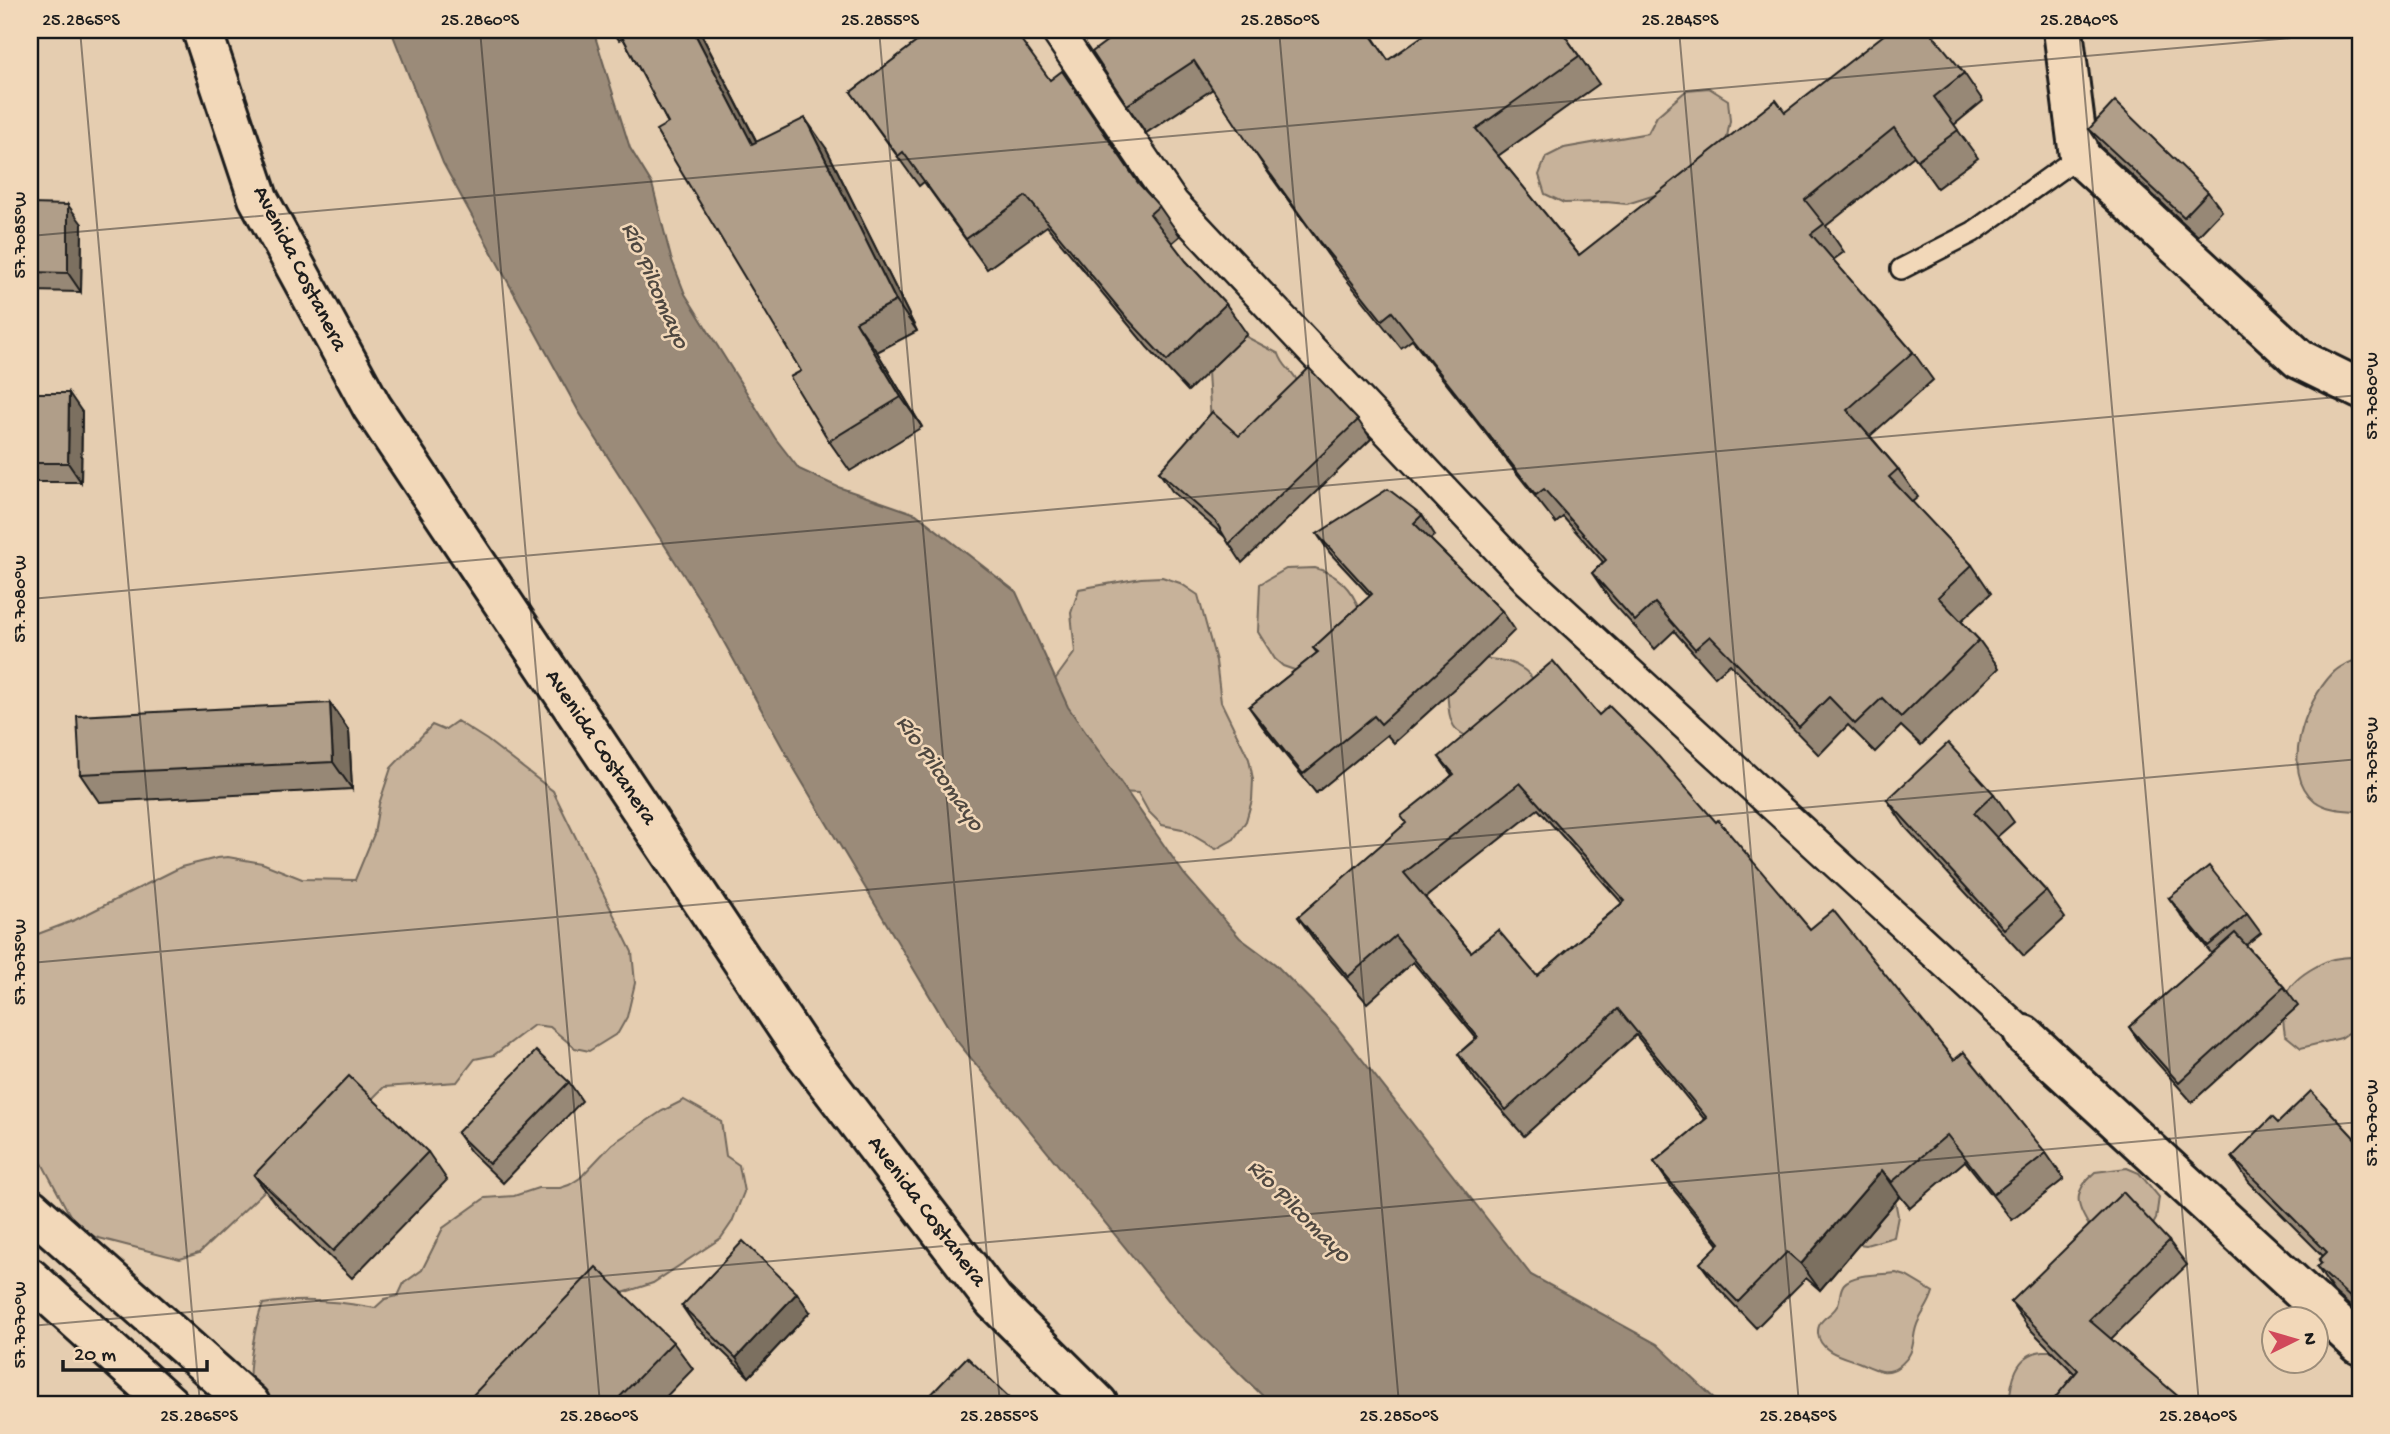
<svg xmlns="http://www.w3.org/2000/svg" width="2390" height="1434" font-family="'Gochi Hand',sans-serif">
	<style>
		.green { fill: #c7b29a; stroke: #72675b; stroke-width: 2 }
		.water { fill: #9b8b79; stroke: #685f54; stroke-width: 2 }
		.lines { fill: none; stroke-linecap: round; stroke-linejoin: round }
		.service-casing { stroke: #1c1c1c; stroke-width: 24 }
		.pedestrian-casing { stroke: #1c1c1c; stroke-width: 35 }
		.minor-casing { stroke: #1c1c1c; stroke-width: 44 }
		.tertiary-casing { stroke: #1c1c1c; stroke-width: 44 }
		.service { stroke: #f2d8b9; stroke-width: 19 }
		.pedestrian { stroke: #f2d8b9; stroke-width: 30 }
		.minor { stroke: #f2d8b9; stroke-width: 38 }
		.tertiary { stroke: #f2d8b9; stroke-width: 38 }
		.wall { fill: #978876; stroke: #1c1c1c; stroke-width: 2; fill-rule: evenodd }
		.shaded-wall { fill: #7b6f60; stroke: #1c1c1c; stroke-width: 2 }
		.building { fill: #b09e89; stroke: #1c1c1c; stroke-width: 2; fill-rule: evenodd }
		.ticks { fill: none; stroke: #1c1c1c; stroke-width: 2; stroke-opacity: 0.45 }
		.labels { text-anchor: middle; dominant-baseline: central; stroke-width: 5; stroke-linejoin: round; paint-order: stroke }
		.street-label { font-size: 23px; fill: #1c1c1c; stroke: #f2d8b9 }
		.water-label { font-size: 24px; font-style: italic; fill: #4f4841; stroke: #f2d8b9 }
		.neatline { fill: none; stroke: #1c1c1c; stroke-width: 2.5 }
		.ticks-label { font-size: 18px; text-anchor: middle; fill: #1c1c1c }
	</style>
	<rect width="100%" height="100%" fill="#e5cdb0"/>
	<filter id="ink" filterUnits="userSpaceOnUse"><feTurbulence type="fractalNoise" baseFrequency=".0143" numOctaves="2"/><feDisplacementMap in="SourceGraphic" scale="14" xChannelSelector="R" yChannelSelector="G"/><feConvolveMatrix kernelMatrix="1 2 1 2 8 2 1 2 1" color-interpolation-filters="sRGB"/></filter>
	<g filter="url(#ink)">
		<g class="green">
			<path d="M1709,88l19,12 2,21 -6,32 -56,38 -41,13 -21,-2 -42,1 -19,-9 -6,-19 7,-18 18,-9 84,-15 9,-17 30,-26z"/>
			<path d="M1243,335l36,19c4,12 10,14 16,23 11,17 -6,57 -11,76l-73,-28 -4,-72z"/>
			<path d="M1315,568c23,6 37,21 45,43l-57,62 -20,-7 -8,-7 -17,-27 2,-48 26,-15z"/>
			<path d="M1162,577l18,6 18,12 18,66 5,41 28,57 4,20 -1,21 -6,21 -12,18 -18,10 -34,-20 -20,-4 -14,-14 -10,-18 -19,-1 -68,-107 24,-33 -4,-39 8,-24 62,-11z"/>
			<path d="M1475,658c23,2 43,1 58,21l-52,63c-33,-11 -31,-19 -34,-52z"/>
			<path d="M2360,659v158l-3,-6c-14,-1 -30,-1 -42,-10 -36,-29 -10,-99 17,-127 6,-7 19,-13 28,-15z"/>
			<path d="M457,721l30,19 66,51 79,161 3,31 -8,34 -9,16 -29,18 -14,-3 -25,-21 -16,-2 -40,30 -19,4 -18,23 -73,5 -16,16 -51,38 -118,112 -19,6 -85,-22 -23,-18 -42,-78v-204l45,-17 106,-53 36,-9 11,-1 34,6 40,16 53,1 19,-46 5,-30 12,-36 41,-43 12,5z"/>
			<path d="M2351,957l9,14v54l-19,13 -40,10 -16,-13c-5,-31 -4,-47 25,-65 17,-10 21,-12 41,-13z"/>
			<path d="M684,1100l37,21 5,35 13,9 5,27 -12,30 -11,16 -68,45 -37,12 -102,109h-255c-3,-5 -7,-10 -8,-15 -5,-17 5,-69 12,-85 36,-6 76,-3 112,4l10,-9 13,-3 6,-13 18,-13 21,-42 42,-30 29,-2 24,-8h22l9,-3 11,-7 32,-34 50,-33z"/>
			<path d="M2127,1168l12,5 20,24 -3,22 -7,13 -54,4c-16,-28 -27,-40 0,-64z"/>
			<path d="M1894,1195l4,21 -4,21 -28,8 -31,-4z"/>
			<path d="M1896,1273l10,3 27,16c-3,11 -9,18 -14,28 -10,18 1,30 -21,47 -13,10 -27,0 -40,-5 -14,-5 -39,-10 -40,-29 -1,-16 16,-17 20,-29 3,-7 1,-14 6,-20 10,-11 38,-9 52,-11z"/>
			<path d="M2042,1351h26l10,5 -2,48h-67c2,-23 6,-49 33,-53z"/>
		</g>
		<path class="water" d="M391,30h202l37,118 22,36 19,74 14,36 90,144 24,31 39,18 78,27 100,78 52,115 116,167 56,64 35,26 60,61 196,250 126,69 63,60h-449l-89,-87 -226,-277 -161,-270 -90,-162 -126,-196 -136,-249z"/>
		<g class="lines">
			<g class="service-casing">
				<path id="service" d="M1901,269l72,-37 106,-76"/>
			</g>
			<g class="pedestrian-casing">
				<path id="pedestrian" d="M1056,30l117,173 356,378 495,454"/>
			</g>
			<g class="minor-casing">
				<g id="minor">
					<path d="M2063,30l16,126 220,203 61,30"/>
					<path d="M2024,1035l336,310"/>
					<path d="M30,1208l220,196"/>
					<path d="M30,1278l139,126"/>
				</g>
			</g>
			<g class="tertiary-casing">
				<path id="tertiary" d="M202,30l56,168 114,209 428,640 194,254 104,103"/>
			</g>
			<use href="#service" class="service"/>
			<use href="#pedestrian" class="pedestrian"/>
			<use href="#minor" class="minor"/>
			<use href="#tertiary" class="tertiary"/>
		</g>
		<g class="wall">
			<path d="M612,30h87l58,112 69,6 91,183 -40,21 45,75 -72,44 -21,-30 -28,-70 -133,-248 -45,-85 -4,2z"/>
			<path d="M1113,30h255l20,30 173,-30 38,54 -101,72 81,99 206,-143 179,-39 19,28 -29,24 24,33 -41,30 -23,-32 -88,70 18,26 -11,8 80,92 20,28 -63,56 28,33 20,28 -6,5 60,63 19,28 -30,28 18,19 20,28 -78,77 -20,-19 -26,26 -27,-27 -29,30 -89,-91 -15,13 -41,-46 -19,18 -44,-48 -19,-28 11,-11 -40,-45 -7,6 -144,-183 -11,8 -63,-79 -71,-98 -54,-82 -67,44 -19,-28 -11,-71z"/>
			<path d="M923,37l127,43 33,21 57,85 19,20 21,30 -8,7 14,18 40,43 21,30 -59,57 -41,-44 -100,-121 -60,43 -63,-87 -5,4 -68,-94z"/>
			<path d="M2089,129l119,63 14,19 -24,25 -96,-88z"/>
			<path d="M30,204l52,20 -1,68 -51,-1z"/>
			<path d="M30,393l52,19 -1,70h-51z"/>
			<path d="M1358,420l13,19 -129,124 -17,-26 -53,-46 -13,-19 80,-36z"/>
			<path d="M1422,515l13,20 -5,4 72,72 13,19 -37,37 -84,76 -7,-8 -71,58 -54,-67 -13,-19 68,-54 -4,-5 57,-52 -40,-43 -13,-19z"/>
			<path d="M330,703l19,28 3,58 -253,13 -19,-28z"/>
			<path d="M1599,715l211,214 144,131 92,93 18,26 -52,41 -47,-59 -55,47 -10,-12 -80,94 -14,-12 -50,50 -37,-39 -19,-26 19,-18 -47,-57 -18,-26 51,-42 -69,-85 -112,101 -48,-55 -18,-27 18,-16 -63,-76 -46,41 -51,-60 -18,-26 108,-93 46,-49 -13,-18zM1538,809l84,94 -85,73 -66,-24 -46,-54z"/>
			<path d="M1994,794l20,28 -17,15 49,54 19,27 -41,38 -118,-128 -19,-28z"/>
			<path d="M2169,898l78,16 14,19 -15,12 38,42 14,19 -106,96 -50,-56 -13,-19 83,-73 -29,-36z"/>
			<path d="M569,1082l13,19 -79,82 -32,-31 -14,-19z"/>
			<path d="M2278,1123l82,21v171l-26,-23 -17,-25 4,-4 -2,-3 4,-4 -74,-74 -17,-25z"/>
			<path d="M428,1152l19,28 -95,98 -78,-76 -20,-27z"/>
			<path d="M2169,1241l18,24 -112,109 -47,-47 -17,-25z"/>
			<path d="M682,1306l128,6 -61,65 -54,-52z"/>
			<path d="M673,1342l20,27 -34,35h-182l-5,-8z"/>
		</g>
		<g class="shaded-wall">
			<path d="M693,30h6l74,144 -21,-30z"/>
			<path d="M805,118l21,30 91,183 -21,-30z"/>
			<path d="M68,205l14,19 -1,68 -13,-19z"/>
			<path d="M856,322l21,30 45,75 -21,-30z"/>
			<path d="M69,393l13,19 -1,70 -13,-19z"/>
			<path d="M330,703l19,28 3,58 -19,-27z"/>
			<path d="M1882,1170l18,26 -80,94 -19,-26z"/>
			<path d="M797,1293l13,19 -61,65 -13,-19z"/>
			<path d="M2356,1296l4,6v9l-7,-11z"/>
		</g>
		<g class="building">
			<path d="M619,30h74l59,114 53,-26 91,183 -40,21 45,75 -72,44 -39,-64 11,-6 -145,-241 12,-7z"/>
			<path d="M920,30h94l36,50 12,-9 76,112 21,23 -9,8 36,47 40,43 -59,57 -41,-44 -100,-121 -60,43 -63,-87 -5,4 -47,-64 72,-55z"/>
			<path d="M1113,30h254l21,30 43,-30h130l18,26 -103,73 103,126 197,-155 9,12 105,-82h39l35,43 -30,24 24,33 -41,30 -23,-32 -89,72 19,24 -13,10 102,118 -66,58 51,59 -9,8 83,88 -34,32 41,43 -78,77 -19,-19 -27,26 -26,-27 -30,30 -89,-91 -15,13 -40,-46 -20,18 -43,-48 14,-13 -62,-71 -8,6 -144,-183 -10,8 -63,-79 -71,-98 -54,-82 -67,44 -35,-53 24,-18z"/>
			<path d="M2115,101l93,91 -24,25 -95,-88z"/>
			<path d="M30,204l38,1v68l-38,-1z"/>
			<path d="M1309,368l49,52 -129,124 -13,-22 -57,-50 53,-60 27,24z"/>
			<path d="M30,393h39l-1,70h-38z"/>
			<path d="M1388,489l34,26 -8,8 88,88 -38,37 -83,76 -7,-8 -71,58 -54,-67 69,-55 -5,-4 59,-54 -55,-60z"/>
			<path d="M1553,661l46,54 10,-9 43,43 64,73 2,-2 92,109 23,-19 121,150 10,-8 82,101 -52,41 -47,-59 -55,47 -10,-12 -81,94 -14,-12 -49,50 -38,-39 20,-20 -66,-81 53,-44 -89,-109 -112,101 -48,-56 20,-17 -83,-101 -47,41 -50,-60 108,-94 -5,-7 53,-42 -15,-17zM1520,783l105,118 -88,75 -39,-46 -27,22 -67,-79z"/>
			<path d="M330,703l3,59 -253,12 -3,-58z"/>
			<path d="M1948,743l46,51 -20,19 72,78 -42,38 -117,-129z"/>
			<path d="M2209,866l38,48 -39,32 -39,-48z"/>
			<path d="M2235,933l49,54 -105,96 -50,-56z"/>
			<path d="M536,1051l33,31 -80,82 -32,-31z"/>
			<path d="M349,1076l79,76 -95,99 -79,-76z"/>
			<path d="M2311,1091l49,53v156l-4,-4 -3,4 -36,-33 5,-4 -3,-3 8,-8 -95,-95 40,-40 6,6z"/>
			<path d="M2123,1192l46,49 -80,79 98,84h-137l28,-34 -67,-68z"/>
			<path d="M743,1241l54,52 -61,65 -54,-52z"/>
			<path d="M596,1267l77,75 -60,62h-133l-8,-8z"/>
			<path d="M967,1357l49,47h-94z"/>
			<path d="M2339,1394l13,10h-22z"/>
			<path d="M1035,1400l4,4h-8z"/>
		</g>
	</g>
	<path class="ticks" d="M80,30l120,1374M480,30l120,1374M879,30l121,1374M1279,30l120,1374M1679,30l120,1374M2079,30l120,1374M30,236l2330,-204M30,599l2330,-204M30,963l2330,-204M30,1326l2330,-204"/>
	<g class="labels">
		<g class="street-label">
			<text transform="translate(299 269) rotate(63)">Avenida Costanera</text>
			<text transform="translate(600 748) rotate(56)">Avenida Costanera</text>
			<text transform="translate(926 1212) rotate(53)">Avenida Costanera</text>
		</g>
		<g class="water-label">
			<text transform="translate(654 286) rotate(66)">Río Pilcomayo</text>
			<text transform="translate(939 774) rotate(55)">Río Pilcomayo</text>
			<text transform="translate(1298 1212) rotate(45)">Río Pilcomayo</text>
		</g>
	</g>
	<rect width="2390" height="1434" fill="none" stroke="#f2d8b9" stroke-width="77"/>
	<g transform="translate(2295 1340) rotate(85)"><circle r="33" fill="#f2d8b9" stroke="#9c8d7a" stroke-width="2"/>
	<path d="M0-5L12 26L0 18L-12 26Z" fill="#d1495b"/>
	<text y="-10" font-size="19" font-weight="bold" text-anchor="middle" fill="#1c1c1c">N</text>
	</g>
	<path d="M63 1360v10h144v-10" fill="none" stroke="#1c1c1c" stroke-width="3.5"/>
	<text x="74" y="1360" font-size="21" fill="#1c1c1c" stroke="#f2d8b9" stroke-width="5" paint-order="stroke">20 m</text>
	<rect x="38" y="38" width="2314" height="1358" class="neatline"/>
	<g class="ticks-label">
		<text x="81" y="25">25.2865°S</text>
		<text x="480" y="25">25.2860°S</text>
		<text x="880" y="25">25.2855°S</text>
		<text x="1280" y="25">25.2850°S</text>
		<text x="1680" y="25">25.2845°S</text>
		<text x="2079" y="25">25.2840°S</text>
		<text transform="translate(19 235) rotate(-90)" y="6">57.7085°W</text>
		<text transform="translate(2371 396) rotate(-90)" y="6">57.7080°W</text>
		<text transform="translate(19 599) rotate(-90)" y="6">57.7080°W</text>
		<text transform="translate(2371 760) rotate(-90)" y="6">57.7075°W</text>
		<text transform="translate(19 962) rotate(-90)" y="6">57.7075°W</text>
		<text transform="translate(2371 1123) rotate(-90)" y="6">57.7070°W</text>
		<text transform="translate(19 1325) rotate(-90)" y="6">57.7070°W</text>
		<text x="199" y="1421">25.2865°S</text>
		<text x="599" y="1421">25.2860°S</text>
		<text x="999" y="1421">25.2855°S</text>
		<text x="1399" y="1421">25.2850°S</text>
		<text x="1798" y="1421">25.2845°S</text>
		<text x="2198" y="1421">25.2840°S</text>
	</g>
</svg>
